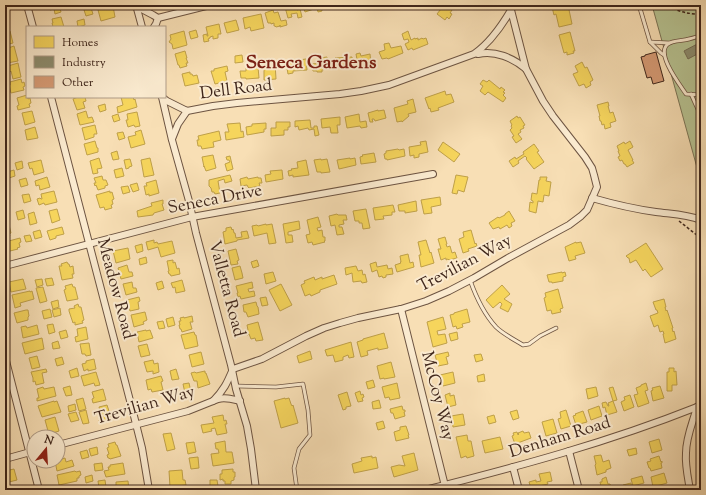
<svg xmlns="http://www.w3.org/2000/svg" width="706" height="495" font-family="'Sorts Mill Goudy',serif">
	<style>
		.green { fill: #b7c392; stroke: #7b7456 }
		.homes { fill: #f6d55c; stroke: #bfa048 }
		.industry { fill: #8c8c6e; stroke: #756d55 }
		.building { fill: #d59a74; stroke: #3f261b }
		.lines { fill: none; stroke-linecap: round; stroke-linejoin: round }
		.lane-casing { stroke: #6d5442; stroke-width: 4.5 }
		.street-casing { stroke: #6d5442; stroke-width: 8 }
		.path { stroke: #3f261b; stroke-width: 1.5; stroke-dasharray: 3 2; stroke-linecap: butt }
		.lane { stroke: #faeacf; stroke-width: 3 }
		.street { stroke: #faeacf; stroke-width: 6 }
		.labels { text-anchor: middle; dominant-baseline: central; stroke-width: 4; stroke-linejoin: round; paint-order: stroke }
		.street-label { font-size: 17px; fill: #3f261b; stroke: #faeacf }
		.quarter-label { font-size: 19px; font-weight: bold; fill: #7a1f14; stroke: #faeacf }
	</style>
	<rect width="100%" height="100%" fill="#f8dfb5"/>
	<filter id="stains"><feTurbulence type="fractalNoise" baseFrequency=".005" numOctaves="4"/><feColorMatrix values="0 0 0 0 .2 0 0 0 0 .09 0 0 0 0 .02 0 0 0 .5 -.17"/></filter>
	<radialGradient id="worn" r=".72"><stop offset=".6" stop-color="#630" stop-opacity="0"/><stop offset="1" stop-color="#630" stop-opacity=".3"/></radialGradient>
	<path class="green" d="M652,5h49v177z"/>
	<g class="homes">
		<path d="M49,5h10l2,7 -6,2 -1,-5 -4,1z"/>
		<path d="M293,5h3l1,5 3,-1 2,8 -4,1 -1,-5 -6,1 1,3 -4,1 -3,-11z"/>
		<path d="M303,5h18l1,6 -4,1 -1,-4 -12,4z"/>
		<path d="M444,5l8,1 -2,3 2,1 -2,3 2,1 -3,5 -2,-2 -2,3 -8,-6z"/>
		<path d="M556,5h12l4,19 -13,3 -3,-13 -2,1 -2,-8z"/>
		<path d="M113,6l2,11 -14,4 -3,-11z"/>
		<path d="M91,8l2,6 -7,2 -2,-6z"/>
		<path d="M273,10l1,3 4,-1 3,9 5,-1 1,5 -7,2v-2v1l-4,1 -1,-1h-1v-3l-3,1v-1h-3l-3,-10z"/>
		<path d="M261,14l3,14 -13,3 -1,-4 -5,2 -2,-11z"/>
		<path d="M61,17l3,10h-11l-1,-4h1l-1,-4z"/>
		<path d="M84,19l1,6 -7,2 -1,-6z"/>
		<path d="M236,20l3,10 -12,3 -3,-10z"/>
		<path d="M219,24l2,10h-3v4l-5,1v-3l-3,1v1l-2,1 1,2 -5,1 -1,-7 4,-1v2h1l-2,-9z"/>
		<path d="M196,30l2,7 -7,2 -2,-7z"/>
		<path d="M10,31l3,12 -8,2v-13z"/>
		<path d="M184,31l3,14 -14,4 -1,-5 -3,-2 2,-3 -1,-4z"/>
		<path d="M408,31l3,9 4,-2v1l3,-1v2l4,-2 1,1 3,-1 2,6 -15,6 -1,-2 -4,2 -3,-6 4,-2 -1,-3 -4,1 -2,-6z"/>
		<path d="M570,32l5,19h-2l1,2 -7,2v-3l-3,1 -5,-18z"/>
		<path d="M389,43l2,5 10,-2 2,7 -15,6 -1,-1 -5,1 -3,-7 6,-2 -1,-6z"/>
		<path d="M14,46l4,15 -11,2 -1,-2h2l-3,-12z"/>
		<path d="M185,51l2,7h-1l2,5h-2l1,3 -7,2 -1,-3h-1l-3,-11z"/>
		<path d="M360,53l1,3 9,-2 1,10 -5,1v1l-3,1v-2h-5l-2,-11z"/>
		<path d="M242,55l1,7 -8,1v-7z"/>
		<path d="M327,57v3h-2l1,9 -4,1v2h-5v-1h-4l-1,-7 9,-1 -1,-5z"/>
		<path d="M352,57l1,7h-5v3h-5v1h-7l-1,-10z"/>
		<path d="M306,59l1,11 -14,1v2l-5,1 -2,-12h13v-2z"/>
		<path d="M582,62l3,6 2,-1 6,13 -3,2 1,3 -5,3 -2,-4 -5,2 -6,-12 5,-2 -3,-6z"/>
		<path d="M18,63l3,14 -8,2 -2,-8 -1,1 -2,-6z"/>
		<path d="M267,63h8l1,16 -12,1v-12l3,-1z"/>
		<path d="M227,66l1,5 -3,1 2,9 -12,3 -4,-13h3v-2z"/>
		<path d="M258,67l1,11 -13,1v-1h-5l-1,-7h6v-3z"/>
		<path d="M190,72v2h2l1,2 4,-1 2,8 -14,3 -3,-12z"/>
		<path d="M21,79l1,4 2,-1 1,4 -2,1 1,3 -13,3 -2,-8h1v-3z"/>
		<path d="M483,80l4,2 2,-2 11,9 1,-2 4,3 -2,2 2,1 -2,2 3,3 -3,4 -15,-10 -3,3 -5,-4 3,-5 -3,-2z"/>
		<path d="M445,91l1,4 5,-1 3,8 -16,6 1,2 -8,2 -1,-4 -1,1 -4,-11z"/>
		<path d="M27,95l1,4 2,-1 1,5 -2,1 1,3 -12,3 -1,-4 2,-1 -2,-7z"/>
		<path d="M78,97h7l1,4 -3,1 2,6 -8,2 -4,-11z"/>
		<path d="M121,97h12l1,3 1,-1 2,8 -19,6 -1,-6 6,-2z"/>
		<path d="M413,99l3,13 -8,2 1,2 -7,6v-1l-5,1 -3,-14 14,-4 -1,-3z"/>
		<path d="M608,102l1,4h-1l2,7 3,-1 3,9 -6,2 1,4 -6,2 -1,-5 -2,1 -1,-4h-1l-1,-5h1l-3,-11z"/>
		<path d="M105,104l1,6 -6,2 -2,-6z"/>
		<path d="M378,110v1l6,-1 2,8 -11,3 -1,-2h-2l1,3h-3l-2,-9z"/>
		<path d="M32,111l3,11 -10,3 -3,-12z"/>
		<path d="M86,111l2,7 4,-1 2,5 -14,3 -3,-11z"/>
		<path d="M137,112l3,14 -5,1 -1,-2 -6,2 -2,-7h2l-1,-6z"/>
		<path d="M118,114l2,6 -6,2 -2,-6z"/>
		<path d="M359,114l1,8 6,-1 1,6 -6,1 -1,-2 -13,2 -2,-11z"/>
		<path d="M517,116l1,2 2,-1 5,8 -2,1 1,2 -4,2 1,2 -3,2 4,5 -6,4 -4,-6 2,-1 -4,-6 2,-2 -1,-2 1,-1 -2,-4z"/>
		<path d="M340,117v8h-3l1,8h-7l-1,-6 -8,1 -1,-9z"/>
		<path d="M310,120l1,8h3v-2h3l2,9 -4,1 -1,-7 -5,1 -1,-2 -9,2 -1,-4 -3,1v-6z"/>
		<path d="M276,122h14v5h-2v3h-4v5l-13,1v-8h5z"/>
		<path d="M240,123l1,9 2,-1 1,6 -18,3 -1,-8h4l-2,-8z"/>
		<path d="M266,123v6h-2v3l-17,3 -1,-8 6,-1v-2z"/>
		<path d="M95,125l2,9h-3v3l-9,3 -3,-12z"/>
		<path d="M35,127l3,11 -11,2 -2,-10z"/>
		<path d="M141,130l4,14 -14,4 -3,-11 8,-2 -1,-3z"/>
		<path d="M219,131l2,9 -8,2 1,5 -12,2 -1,-3h-3l-1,-6h2l-1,-4z"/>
		<path d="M123,132l2,6 -6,2 -2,-7z"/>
		<path d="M95,141l2,7h1v4l-11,3 -3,-11z"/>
		<path d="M426,141l2,11 -9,2v3l-5,1v-3l-4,1 -1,-9 12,-2 -1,-3z"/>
		<path d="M630,141l3,6 -5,3 5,10h-1l2,3 -7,4 -2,-3h-1l-2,-4 -2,1 -2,-4 2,-1 -2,-5h1l-2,-5 7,-4 1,2z"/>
		<path d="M443,142l17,12 -6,8 -16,-12z"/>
		<path d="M534,144l5,7 -2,1 7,10 -10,7 -8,-10 1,-1 -2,-2 -7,5 1,2 -6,4 -4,-6 6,-4 1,2 8,-5 -1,-2z"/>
		<path d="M398,149l1,1 5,-1 1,7 -18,4v-1h-2l-1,-5 2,-1v-2z"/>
		<path d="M117,151l2,8 -6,1 -2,-7z"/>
		<path d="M374,153l2,9 -15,2 -1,-7 3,-1 -1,-1z"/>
		<path d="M213,155l3,13 -10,3 -2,-5v1l-2,-10z"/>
		<path d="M230,156l3,13 -6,2 -2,-7 5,-2 -1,-2h-2l-1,-3z"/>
		<path d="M99,158l3,10 -5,1 1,4 -5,1 -3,-13z"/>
		<path d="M150,158l4,17 -10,2 -3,-17z"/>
		<path d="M350,158v1l5,-1 1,7 -17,4 -2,-9z"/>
		<path d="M130,159l2,7 -3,1v1l-3,1 -2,-9z"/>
		<path d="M321,159v1l6,-1 3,13 -9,1v-1h-4l-3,-12z"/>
		<path d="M41,160l3,12 -10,3 -2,-7 -2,1 -2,-6z"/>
		<path d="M306,160l3,15 -16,2v-2l-4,1 -1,-5 4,-1 -1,-1 7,-1 -1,-6z"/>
		<path d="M22,161l1,7 -6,2 -2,-7z"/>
		<path d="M122,168l2,8 -8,2 -2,-8z"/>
		<path d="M14,170l1,6 -6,2 -2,-6z"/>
		<path d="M282,170l1,9 -17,3 -1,-7 6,-1 -1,-3z"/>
		<path d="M230,175l2,6 -7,2 -1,-4 -6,2 2,12 -5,1 -1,-2h-2l-1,-4 -2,-2v-6z"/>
		<path d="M456,175l12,2 -4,15 -6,-2 -1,4 -5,-1z"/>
		<path d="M102,176l1,4h3l2,5 -3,1v2l-7,2 -2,-5 -1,1 -1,-3h2l-2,-5z"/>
		<path d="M47,177l3,10 -10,3 -1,-5 -3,1 -1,-5z"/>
		<path d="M247,177l1,2 10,-2v1h3l1,5h-3l1,3 -11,2 -1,-1 -1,-2 -6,1 -1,-7z"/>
		<path d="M540,177h7l-1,4 5,1 -2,14 -5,-1 -1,7 -5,-1 -2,12 -7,-2 1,-9 3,1v-2l-2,-1 1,-7 5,1 2,-14h1z"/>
		<path d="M26,178l2,7 -7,2 -2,-7z"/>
		<path d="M156,180l3,13 -10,3v-2l-3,1 -2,-9h3l-1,-3z"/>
		<path d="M137,183l2,7 -6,2 -3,-7z"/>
		<path d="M128,186l2,6 -7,2 -2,-7z"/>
		<path d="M54,191l3,11 -12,3 -1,-2 -5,2 -2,-6 3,-1 1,1h1l-1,-5z"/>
		<path d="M110,191v2l2,-1 2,7 -2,1 1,4 -2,1 1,3 -7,2 -1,-3 -4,1 -4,-13z"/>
		<path d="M29,194l2,7 -7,2 -2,-8z"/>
		<path d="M440,197l1,8 -10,2 1,6 -8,1 -3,-14z"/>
		<path d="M163,200v4h-1l2,6 -10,3 -1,2 -15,2 -1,-6 15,-5 -1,-3z"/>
		<path d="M416,201l1,10 -12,2v-2h-6l-1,-6z"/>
		<path d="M393,205l2,7h-3v3l-9,1 1,3 -9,1 -2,-12z"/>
		<path d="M57,209l3,11 -8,3 -3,-12z"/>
		<path d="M366,209l4,19 -7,1 -1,-6h-3v-2h-4l-2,-10z"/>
		<path d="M23,210l2,8 -7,2 -2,-8z"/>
		<path d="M509,211l6,10 -4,2 1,3 -3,2 -2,-3 -7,4 -1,-2 -6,2 -4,-6 9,-6 1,1 6,-3v-1z"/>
		<path d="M34,212l3,11 -7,2 -2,-11z"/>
		<path d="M337,214l1,1h8l1,5h-4l1,4 -5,1v2h3l2,7 -7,1 -2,-10 -4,1 -2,-10z"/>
		<path d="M318,217l3,10 -4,1 1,3 4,-1 1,7h2v4h-1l1,1 -12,3 -1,-3 -4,1 -2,-8 4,-1 -3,-14z"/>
		<path d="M299,221l1,8 -12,3v3h4l1,7 -7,1 -3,-19z"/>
		<path d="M266,224v1l6,-1 4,19 -7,1 -2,-11 -13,3 -2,-10 5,-1 1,1z"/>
		<path d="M9,225l2,8 -2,1 1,2 -5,1v-11z"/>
		<path d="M62,227l2,7 -8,2v2l-6,2 -3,-9z"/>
		<path d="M231,227l1,3 1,-1 1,4h1l1,5 6,-1 -1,-5 6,-1 2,7 -12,2v1l-12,3 -2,-12 3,-1v-3z"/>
		<path d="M40,230l2,7 -7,2 -2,-7z"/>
		<path d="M471,230l4,14 1,-1 1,3 -9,3 1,2 -6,2 -4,-14 5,-2 -1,-5z"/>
		<path d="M30,235l2,6 -6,1 -2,-6z"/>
		<path d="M445,237l2,7h-1l1,3 3,-1 2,7 3,-1 2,6 -8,2 -1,-1 -2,1v-2l-5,2 -3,-11h3l-3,-10z"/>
		<path d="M20,238l1,4 -2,1 1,4 -3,1 1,1 -12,3 1,3 -2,1v-14z"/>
		<path d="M154,240v3l3,-1 1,2 14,-3 3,12 -14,4 -3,-10 -10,3 -2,-8z"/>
		<path d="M426,240l4,13 1,-1 3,11 -13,4 -2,-12h2l-3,-13z"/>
		<path d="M576,242v1l5,-1 4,11 -10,3 1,3 -7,2 -4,-14z"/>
		<path d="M646,243l17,26 -12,8 -6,-8 -2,2 -7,-11 -6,3 -1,-5h-1l-2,-2z"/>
		<path d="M142,244l1,7 -6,2 -2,-7z"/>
		<path d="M128,248l2,11 -14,4 -3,-12z"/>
		<path d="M236,249l3,11 -2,1 1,3 -7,1 -3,-14z"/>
		<path d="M408,254l2,9 3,-1 1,5 -17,5 -2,-7 6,-2 -1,-1h1l-1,-6z"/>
		<path d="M146,257l1,6 -7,2 -1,-6z"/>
		<path d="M173,260v3l2,-1 2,7 2,-1 1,6 -9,2 -1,-2h-1l-1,-3h1l-2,-10z"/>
		<path d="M257,260l2,6 -6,2 -2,-6z"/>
		<path d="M67,262l1,2h1l1,3 3,-1 1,8h-2l1,4 -11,2 -3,-14h3l-1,-2z"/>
		<path d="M376,262l1,5 10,-2 1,4 4,-1 1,6 -7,1v2l-3,1 -1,-2 -3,1 -2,-7 -5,2 -2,-8z"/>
		<path d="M127,265l2,7h3l1,4 -12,3 -3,-11z"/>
		<path d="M240,266l2,7 1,5 -8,2 -3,-12z"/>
		<path d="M356,266l2,5 4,-1 1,5 2,-1 2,8 -5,1 -1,-2 -8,1 -1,-9 -6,2 -1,-7z"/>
		<path d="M273,272l3,9 -10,3 -2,-10z"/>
		<path d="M562,272v1l3,-1 1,4 -3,1v4l-11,2v-1h-3l-2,-7z"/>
		<path d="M334,275l3,9 -17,6v2l-9,4 -1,-2 -5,2 -4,-11 4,-2 -1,-2 10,-4 1,3 7,-3v2z"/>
		<path d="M52,278l2,7 -7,1 -2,-7z"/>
		<path d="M23,279l3,10 -15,3 -2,-10z"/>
		<path d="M42,279l1,6 -6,2 -2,-7z"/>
		<path d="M182,280l3,11 -9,2 -1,-6 -2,1 -2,-5z"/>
		<path d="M162,281l2,7 -6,2 -2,-7z"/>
		<path d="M132,282l1,6h3l1,4 -11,3 -3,-11z"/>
		<path d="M252,282l1,6 -5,1 1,3 5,-1 1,5 -14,3 -1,-3 -2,1 -1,-4h1l-2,-7z"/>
		<path d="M72,284l1,3h2l3,12 -11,2 -3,-11 2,-1 -1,-3z"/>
		<path d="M281,284l11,21 -12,6 -11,-21z"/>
		<path d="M502,285l8,9 -6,5 8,5 -4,8 -8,-4 2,-4 -2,-2 -7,6 -7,-8z"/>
		<path d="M43,287l4,14 -7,2 -4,-15z"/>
		<path d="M558,289l5,19 -3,1 1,3 -9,2 -1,-4 -4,1 -3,-13 2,-1 -1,-4z"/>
		<path d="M30,291v1l2,-1 2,8 -14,4 1,3 -6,2 -3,-13z"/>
		<path d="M139,297l1,4 -2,1 1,7 -9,2 -1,-4h-1l-1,-7z"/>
		<path d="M266,297l2,8 -6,1 -2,-8z"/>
		<path d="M664,299l2,8h-1l1,4 1,-1 6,18h-1l1,4 1,-1 2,8 -11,4 -2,-9h1l-1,-3 -3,1 -2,-7 -4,2 -4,-11 8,-3 -1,-3h-1l-3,-8z"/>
		<path d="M58,300l1,7 -6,2 -2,-7z"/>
		<path d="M256,302l1,4 1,1 1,7 -11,3 -2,-5h-2l-1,-7z"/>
		<path d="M78,304l1,3h2l3,13 -2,1 1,2 -8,2v-3l-2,1 -4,-12v-2l6,-1 -1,-2z"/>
		<path d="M60,308l1,7 -7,2 -2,-7z"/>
		<path d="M50,309l2,8 -8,2 -2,-8z"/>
		<path d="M467,309l3,13 -8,2 1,3 -6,2 -1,-3 -3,1 -3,-12 4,-1v-1z"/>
		<path d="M26,310h2l1,6 -1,1v3l-11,3 -3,-10z"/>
		<path d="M145,312l2,8 -4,2 1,2 -10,3 -3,-12z"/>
		<path d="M192,316l1,6h-3l2,7 -10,3 -1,-3h-1l-1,-4h1l-1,-4h2l-1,-3 4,-1v1z"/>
		<path d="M173,317l2,8 -7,2 -2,-8z"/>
		<path d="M443,317l3,12 -9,2 1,4 7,-1 2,9 -14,4 -6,-25z"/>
		<path d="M163,321l2,7 -6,1 -2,-7z"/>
		<path d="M258,322l5,18 -7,1 -1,-3 -4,1 -2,-5 -2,1 -1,-5h2l-1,-5z"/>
		<path d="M53,324l2,8 -6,2 -2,-9z"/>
		<path d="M37,325l2,9 -16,4 -2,-11 5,-1 1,2z"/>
		<path d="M86,327l2,12 -12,3 -1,-5 3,-1 -1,-7z"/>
		<path d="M66,330l2,7 -7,2 -2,-7z"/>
		<path d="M146,330v1l4,-1 3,8 -14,4 -2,-10z"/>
		<path d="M194,332l1,3h1l2,11 -13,3 -4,-14z"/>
		<path d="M457,332l1,7 -7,2 -2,-7z"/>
		<path d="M384,333l4,15 -10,2v-2l-11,3 1,4 -7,2 -4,-15 6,-2v-1z"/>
		<path d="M42,338l2,11 -19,5 -3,-11z"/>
		<path d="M58,341l2,7 -7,1 -1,-6z"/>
		<path d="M351,342l3,15 -5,1 -1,-3 -5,2v3l-8,2 -2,-7 -6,1 -2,-6z"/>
		<path d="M89,343l2,12 -5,1 -1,-2h-3l-2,-10z"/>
		<path d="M147,344l3,11 -9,2 -3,-11z"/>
		<path d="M310,351l2,8 -13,4 -2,-7z"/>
		<path d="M201,352l3,12 -12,3 -3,-12z"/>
		<path d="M448,352l1,4 -3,1 2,7 -10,2 -3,-11z"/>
		<path d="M481,354l2,6 -7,2 -2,-7z"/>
		<path d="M37,356l3,11 -8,2 -3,-11z"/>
		<path d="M62,357l2,7 -7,2 -2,-7z"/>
		<path d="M94,359l2,10 -8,2v-2l-4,2 -2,-7 4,-1v-2z"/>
		<path d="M153,360l1,4 4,-1 1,9 -6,2v-3l-6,1 -3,-10z"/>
		<path d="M391,362l4,15 -11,2v-1l-4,1 -3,-13z"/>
		<path d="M77,368l2,8 -8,2 -2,-7z"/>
		<path d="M669,368h5v4l2,-1 1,14h-5v6h-5v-19h2z"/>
		<path d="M46,369l1,3 -5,1 2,10 -8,2 -1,-4 -2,1v-4l-2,-6z"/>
		<path d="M176,369l3,10 -7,1 -2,-9z"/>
		<path d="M205,371v2h1l4,11 -12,4 -1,-7h-3l-3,-8 4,-1 1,1z"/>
		<path d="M96,372l4,13 -5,1 -1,-3 -10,3 -3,-10z"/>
		<path d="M453,372l2,11 -12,3 -3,-11z"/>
		<path d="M484,374l1,7 -7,1 -1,-6z"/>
		<path d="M161,376l2,5 -2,1 2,8 -11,2 -1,-3 -3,1 -2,-10z"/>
		<path d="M373,380l2,7 -7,2 -2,-7z"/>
		<path d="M189,383l2,9 -6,1 -2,-9z"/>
		<path d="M397,383l3,15 -10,2 -1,-3 -4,1 -3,-11z"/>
		<path d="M646,383l2,7 -3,1 4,12 -11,4 -4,-12 4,-1 -2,-6 5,-2v-1z"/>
		<path d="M70,386l2,9 -6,1 -3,-8z"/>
		<path d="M660,386l4,12 -11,3 -2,-10 2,-1 -1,-2z"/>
		<path d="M43,387l1,2 10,-2 2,9 -19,5v-3h2l-2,-9z"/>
		<path d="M596,387l2,9 -10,3 -2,-10z"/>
		<path d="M613,387l4,13 -4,1 -4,-13z"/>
		<path d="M103,389l3,11 -13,3 -1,-4 2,-1 -2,-6z"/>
		<path d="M360,391l1,4 2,-1 1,3 -2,1 1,3 -5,1 -3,-9z"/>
		<path d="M347,392l4,14 -5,1v2l-3,1 -5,-15z"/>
		<path d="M450,393v3l4,-1 2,10 -8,2 -3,-12z"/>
		<path d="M630,395l4,12 -10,4 -3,-9 4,-2 -1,-3z"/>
		<path d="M83,398l3,11 -7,2 -3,-11z"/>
		<path d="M285,398v1l4,-1 2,6 1,2 1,-1 5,18 -17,5 -7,-27z"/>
		<path d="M379,400l2,8 -8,1 -1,-7z"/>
		<path d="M54,401v1l3,-1 4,11 -19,5 -4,-11z"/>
		<path d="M613,401l4,11 -10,3 -2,-8 -2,1 -1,-5 4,-1 2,4h1l-1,-3z"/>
		<path d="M75,404l1,6 -7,2 -1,-6z"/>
		<path d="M107,405l4,12 -3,1 1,3 -9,2 -1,-3 3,-1 -1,-5 -2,1 -1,-3 2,-1 -1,-4z"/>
		<path d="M402,406l1,4h2v2h-1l1,4 -10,3 -2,-6h-2l-1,-4z"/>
		<path d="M599,406l3,10 -11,4 -3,-10z"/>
		<path d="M86,410l3,13 -6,1 -4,-12z"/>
		<path d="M517,410l2,8 -6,2 -3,-8z"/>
		<path d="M566,410l5,16 -10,3 -3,-10 3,-1 -1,-6z"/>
		<path d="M583,411l4,11 -11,3 -3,-9 3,-1 -1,-1z"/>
		<path d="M76,412l3,8 -8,2 -3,-8z"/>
		<path d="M463,414l2,11 -12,2 -2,-11z"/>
		<path d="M223,415l1,6 2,-1 1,4h-2l2,9 -10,2 -2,-7 -4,1 1,2 -9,2 -2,-8 13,-2 -2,-6z"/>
		<path d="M494,415l2,7 -7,2 -2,-7z"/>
		<path d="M55,417l4,14 -9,3 -1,-4 -1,1 -3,-11z"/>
		<path d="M553,419l4,14 -11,3 -4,-14z"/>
		<path d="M383,421l2,7 -7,2 -2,-7z"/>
		<path d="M406,426l3,9h-1l1,3 -13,3 -2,-9 6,-2v-3z"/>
		<path d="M523,431l1,2 5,-1 2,6 -16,6 -3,-8 2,-1 -1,-2 4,-1 1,3 1,-1 -1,-1z"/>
		<path d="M171,433l4,16 -8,2 -4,-17z"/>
		<path d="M467,435l1,6h3l3,15 -7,2 -1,-2 -5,2 -5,-21z"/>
		<path d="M500,437l3,12 -18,4 -3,-12z"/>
		<path d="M659,439l3,11 -10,3 -3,-11z"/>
		<path d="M225,441l1,11h6l2,11 -21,3 -2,-12 8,-1 -1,-4h-2l-1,-6z"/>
		<path d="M115,442l1,3h1l4,11 -11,3 -1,-1h-1l-1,-3 2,-1 -2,-6 2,-1 -1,-3z"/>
		<path d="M194,442l2,10 -8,2 -2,-11z"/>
		<path d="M97,447l1,7 -7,2 -2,-7z"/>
		<path d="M636,448l1,6 -8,2 -2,-6z"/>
		<path d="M87,450l2,7 -7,2 -2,-7z"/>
		<path d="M414,453l4,17 -24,7 -3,-10 8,-2 6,1 -3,-10z"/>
		<path d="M601,455l2,7 6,-2 2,8 -5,2v2l-9,3 -2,-10 1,-1 -2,-8z"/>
		<path d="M372,456v2l4,-1 2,11 -24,5 -2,-9 10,-3 -1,-3z"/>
		<path d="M659,456l2,6 1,-1v2h-1l1,5 -11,3 -1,-3h-1l-2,-6 4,-1 -1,-2z"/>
		<path d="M198,457l1,11 -8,1 -2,-11z"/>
		<path d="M65,458l1,4 6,-2 2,6 -17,5 -2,-10h3v-1z"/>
		<path d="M102,463l1,7 -8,1 -1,-7z"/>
		<path d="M123,463l2,11 -19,3 -2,-6 5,-1 -1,-3h2v-2z"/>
		<path d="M14,469l3,11 -12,3v-12z"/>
		<path d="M233,469v3h2v5h-1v3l-3,1v3h-6v-3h-2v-2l-3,1v-6h2v-4z"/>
		<path d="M182,470l1,10h2l1,5 -16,2 -1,-16z"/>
		<path d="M75,471l1,1 4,-1 1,4 -2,1v2h-2v3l-18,4 -2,-10z"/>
		<path d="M550,472l2,9 -5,1 1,2 -17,4 -2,-6 7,-2v2l5,-1 -2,-7z"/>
		<path d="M664,473l3,10 -14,4 -2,-10z"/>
		<path d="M92,475l1,6 -7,2 -1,-6z"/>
		<path d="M642,476l2,7 -11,3 -2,-7z"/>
		<path d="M606,477l2,7h2l2,6h-10l-2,-8h2v-3z"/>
		<path d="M105,480l1,7 -7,1 -1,-7z"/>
		<path d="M210,480h7l1,6 -8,1z"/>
		<path d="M128,481l1,9h-18v-3l5,-1v-4z"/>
		<path d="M631,483l1,7h-8l-1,-5z"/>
	</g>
	<path class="industry" d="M701,42v10l-13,7 -4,-8z"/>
	<path class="building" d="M656,52l8,29 -11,3 -2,-7 -4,1 -6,-21 4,-1v-1z"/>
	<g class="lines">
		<g class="lane-casing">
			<g id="lane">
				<path d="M639,5l11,37 11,11 3,2"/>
				<path d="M701,35c-4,2 -8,3 -12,4 -6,2 -16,1 -21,5 -13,9 12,41 18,50l15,1"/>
				<path d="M650,42l19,1"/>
				<path d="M691,94l10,22"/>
				<path d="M470,280c6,17 14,34 26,47 7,7 19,13 27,18l6,-1 11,-8 16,-8"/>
				<path d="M236,386l40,1 27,-3 5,26 2,25 -11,14 -5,19 3,22"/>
			</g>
		</g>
		<g class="street-casing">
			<g id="street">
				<path d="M27,5l6,22"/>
				<path d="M136,5l6,22"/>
				<path d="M136,6l17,9 5,3 52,-13"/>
				<path d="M154,27l2,-3 2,-6"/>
				<path d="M478,54c17,-4 35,4 48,15"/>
				<path d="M51,97l83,319 8,32 7,42"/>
				<path d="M162,97l10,43 17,61 7,32 35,132 5,24 11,37 4,23 5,41"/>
				<path d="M162,97l5,4 20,10 26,-5 24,-3 103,-9 21,-3 28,-6 85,-31c16,-11 27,-27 37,-44"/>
				<path d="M172,139l6,-15 9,-13"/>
				<path d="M592,198c21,6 42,11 64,14 15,2 30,2 45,8"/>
				<path d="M5,266l187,-49 241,-43"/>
				<path d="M401,309l45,181"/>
				<path d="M5,357l34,133"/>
				<path d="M213,401c11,-11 14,-18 20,-32l29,-10 44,-23 18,-8 16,-5 18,-5 43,-9 25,-8 23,-10 25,-13 34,-20 61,-33 12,-9 6,-6 10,-23 -3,-12 -2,-7 -7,-11 -32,-41 -10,-15 -17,-32 -15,-59v-5"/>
				<path d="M58,445l130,-34 30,-12c8,-2 14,0 22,2"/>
				<path d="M569,451l10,39"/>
				<path d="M5,459l29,-8"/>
				<path d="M513,467l6,23"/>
				<path d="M425,490c92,-23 184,-48 272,-83l4,-3"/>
				<path d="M690,490c-2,-12 -5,-25 -4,-37 0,-16 7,-31 11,-46"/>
			</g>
		</g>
		<g class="path">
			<path d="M669,5c9,8 20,8 32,10"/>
			<path d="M679,221l19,15 3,5"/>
		</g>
		<use href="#lane" class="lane"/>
		<use href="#street" class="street"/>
	</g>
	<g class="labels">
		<g class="street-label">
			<text transform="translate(236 90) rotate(-7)">Dell Road</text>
			<text transform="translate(215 200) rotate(-11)">Seneca Drive</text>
			<text transform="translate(465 264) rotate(-28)">Trevilian Way</text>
			<text transform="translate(115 289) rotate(75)">Meadow Road</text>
			<text transform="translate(226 289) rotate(75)">Valletta Road</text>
			<text transform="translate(437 396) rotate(76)">McCoy Way</text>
			<text transform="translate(145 406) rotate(-16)">Trevilian Way</text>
			<text transform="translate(560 438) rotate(-17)">Denham Road</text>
		</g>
		<g class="quarter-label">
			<text x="311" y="63">Seneca Gardens</text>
		</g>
	</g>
	<rect width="706" height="495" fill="none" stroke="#f8dfb5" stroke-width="20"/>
	<rect x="6" y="6" width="694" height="483" fill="none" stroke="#3f261b" stroke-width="2"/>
	<rect x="10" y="10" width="686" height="475" fill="none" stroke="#3f261b"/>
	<rect x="26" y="26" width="140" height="72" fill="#faeacf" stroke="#af9c87"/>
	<rect x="34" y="36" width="20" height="12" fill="#f6d55c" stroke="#af9c87"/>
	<text x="62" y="46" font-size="12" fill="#3f261b">Homes</text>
	<rect x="34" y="56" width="20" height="12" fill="#8c8c6e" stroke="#af9c87"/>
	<text x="62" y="66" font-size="12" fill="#3f261b">Industry</text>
	<rect x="34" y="76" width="20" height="12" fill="#d59a74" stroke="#af9c87"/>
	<text x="62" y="86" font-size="12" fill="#3f261b">Other</text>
	<g transform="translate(46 449) rotate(18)"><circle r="19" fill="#faeacf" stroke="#af9c87"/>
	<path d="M0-3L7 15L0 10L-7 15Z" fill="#8f2418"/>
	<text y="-6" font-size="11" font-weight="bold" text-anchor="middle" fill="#3f261b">N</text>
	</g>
	<rect width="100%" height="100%" filter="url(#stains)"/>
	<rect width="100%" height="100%" fill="url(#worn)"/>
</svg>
